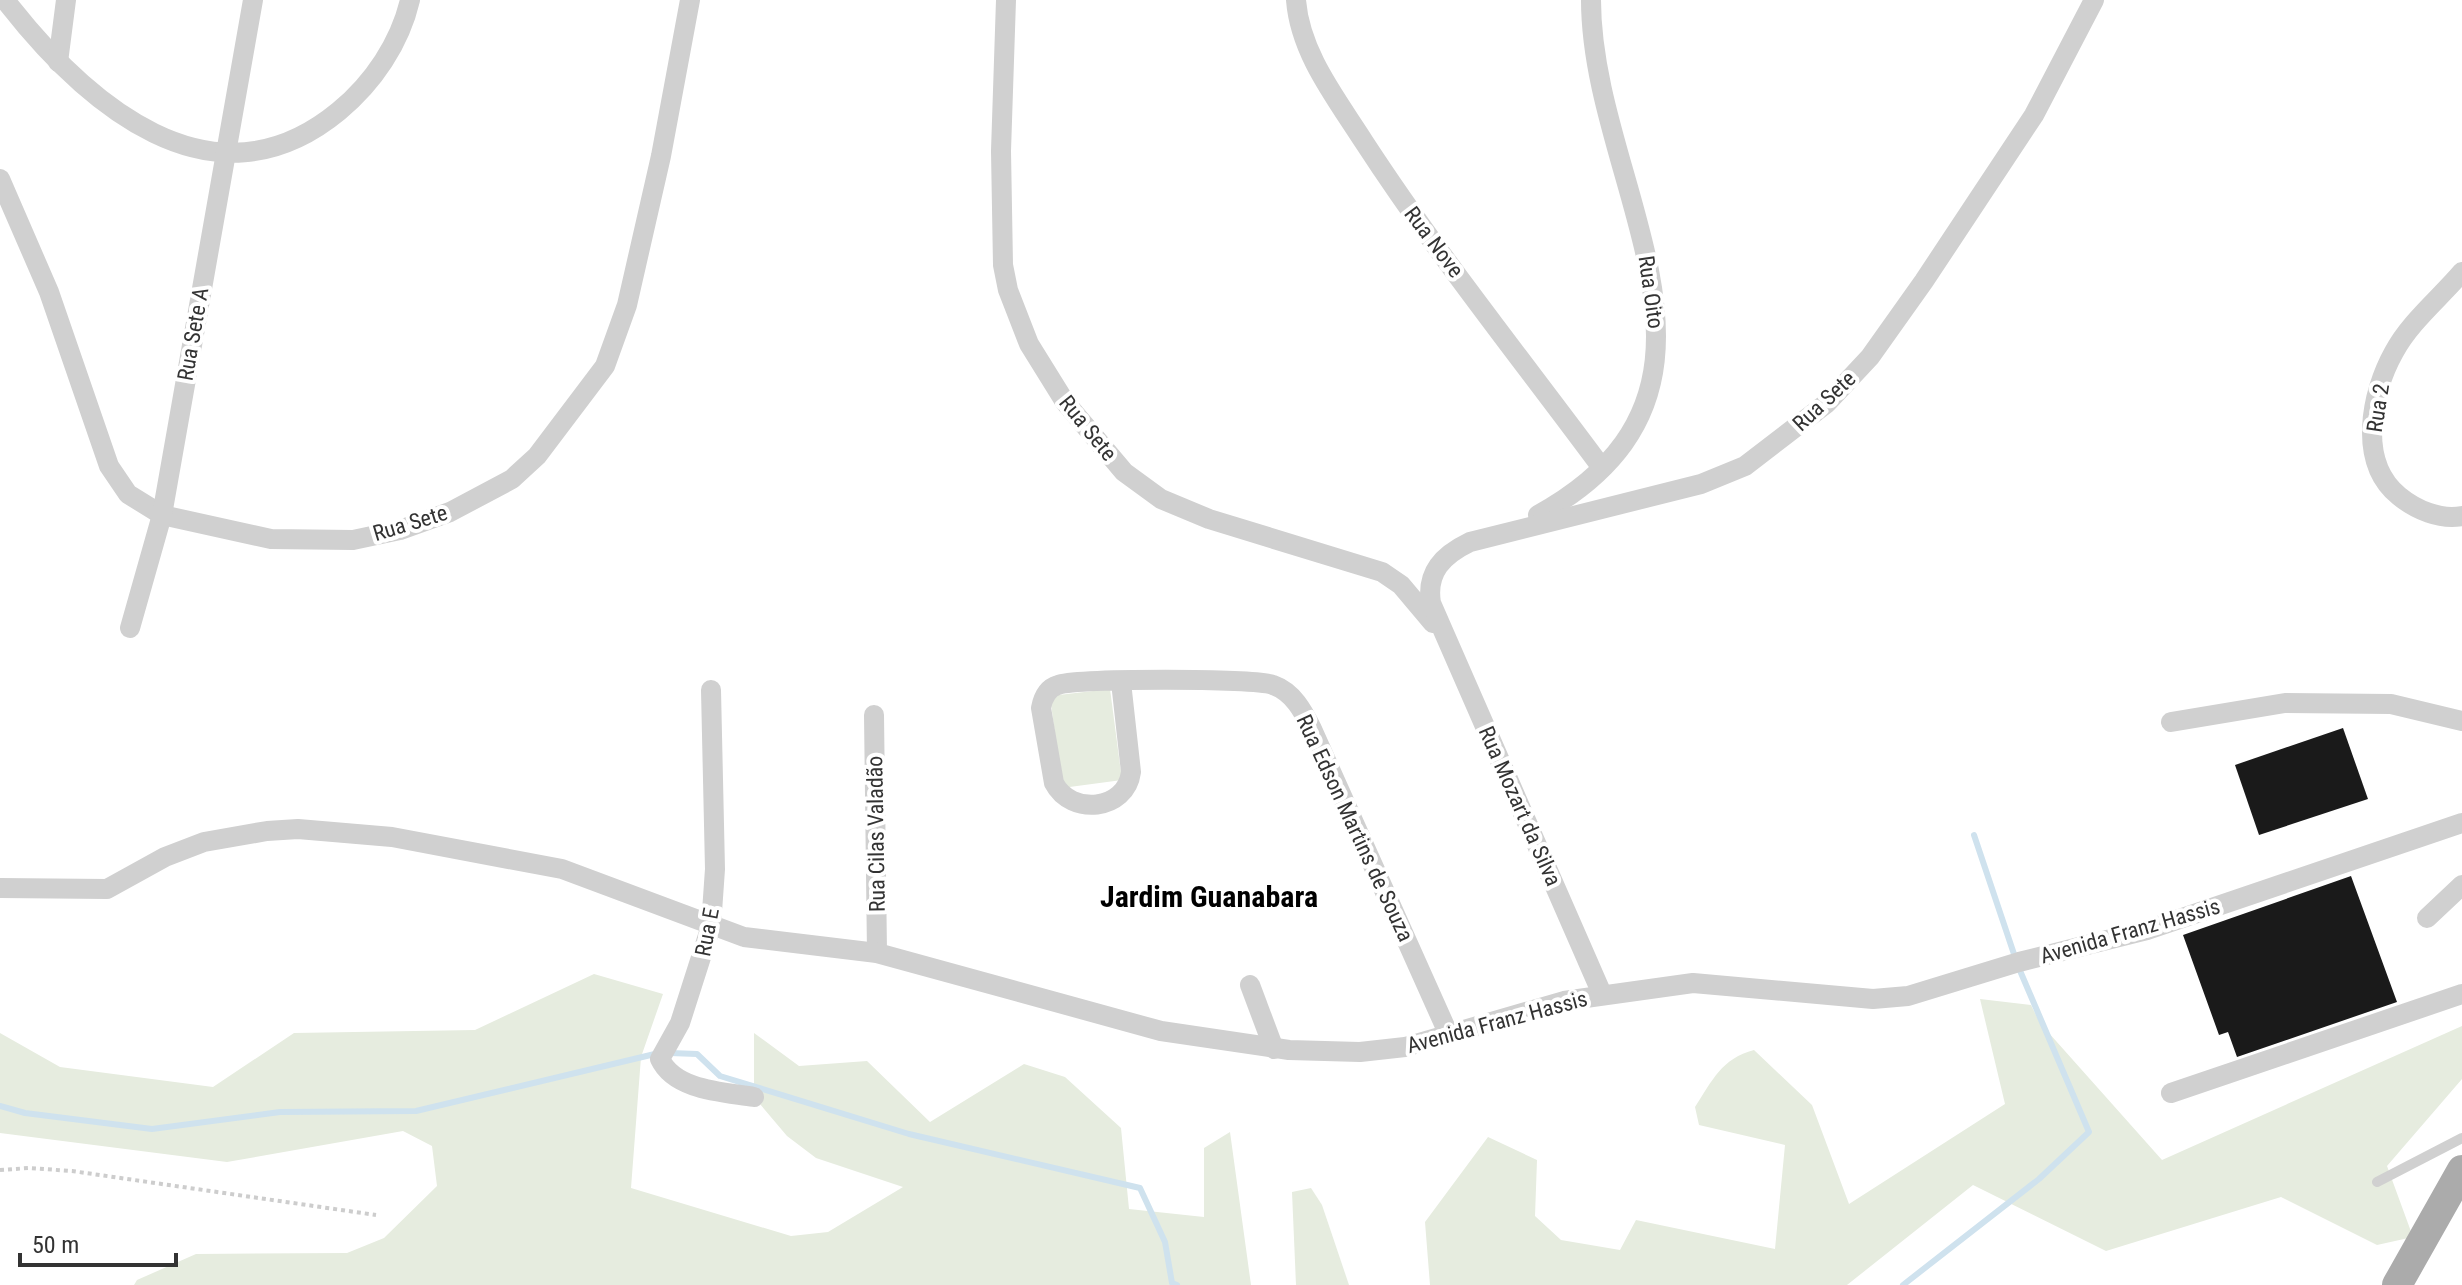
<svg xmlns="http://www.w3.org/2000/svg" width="2462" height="1285" font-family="'Roboto Condensed',sans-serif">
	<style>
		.green { fill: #e6ecdf }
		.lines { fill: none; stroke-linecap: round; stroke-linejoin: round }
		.stream { stroke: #cfe2ee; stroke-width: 6 }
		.building { fill: #1a1a1a }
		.path { stroke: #cdcdcd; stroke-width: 4; stroke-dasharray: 4 4; stroke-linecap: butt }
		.service { stroke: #d0d0d0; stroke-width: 10 }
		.minor { stroke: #d0d0d0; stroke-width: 20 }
		.primary { stroke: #ababab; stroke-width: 30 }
		.labels { text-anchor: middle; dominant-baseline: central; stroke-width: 8; stroke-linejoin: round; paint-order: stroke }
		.street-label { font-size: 22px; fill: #333; stroke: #fff }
		.district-label { font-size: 30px; font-weight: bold; fill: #000; stroke: #fff }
	</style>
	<rect width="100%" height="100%" fill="#fff"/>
	<g class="green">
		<path d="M1110,689l12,91 -60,8 -12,-92z"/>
		<path d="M594,974l69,20 -22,63 -10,131 160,48 37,-4 75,-45 -87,-29 -29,-22 -33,-39v-64l45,33 68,-5 63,61 94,-58 41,13 56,51 8,81 75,8v-69l26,-16 21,153h-1117l3,-5 59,-26 151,-1 37,-15 53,-52 -5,-40 -29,-15 -176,31 -227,-29v-100l60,34 153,20 81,-54 181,-3z"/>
		<path d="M1980,999l51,6 9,18 122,137 300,-134v53l-75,87 26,71 -36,8 -96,-48 -175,54 -133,-66 -126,100h-417l-5,-63 63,-85 49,23 -2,56 26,24 59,10 16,-30 139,29 10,-104 -86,-20 -4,-18c17,-26 27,-49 59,-57l58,55 37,99 156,-100z"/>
		<path d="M1311,1188l11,17 27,80h-53l-4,-93z"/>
	</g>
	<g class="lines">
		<g class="stream">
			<path d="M670,1053l27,1 23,22 189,58 231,54 25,54 7,41 5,2"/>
			<path d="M0,1106l25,7 127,16 128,-17 136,-1 243,-58"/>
			<path d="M1903,1285l136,-106 50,-47 -71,-166 -44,-131"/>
		</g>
	</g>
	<g class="building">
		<path d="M2343,728l25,71 -109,36 -24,-70z"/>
		<path d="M2351,876l46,126 -160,55 -9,-25 -9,3 -36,-100z"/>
	</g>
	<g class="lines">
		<path class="path" d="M0,1170l29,-2 43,3 304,44"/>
		<path class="service" d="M2377,1182l85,-44"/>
		<g class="minor">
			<path d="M5,0c79,102 207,216 334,111 34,-28 61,-68 71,-111"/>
			<path d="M1006,0l-5,151 2,114 5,25 21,54 36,58 59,70 37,27 48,20 173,53 19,13 32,38"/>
			<path d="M1296,0c4,53 40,98 68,142 73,112 158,218 238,326"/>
			<path d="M58,62l8,-62"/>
			<path d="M0,179l49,113 60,174 19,28 34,21 109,24 82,1 47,-10 50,-18 62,-33 25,-23 68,-90 22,-61 34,-149 29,-156"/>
			<path d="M2462,272c-22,26 -52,50 -68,80 -23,41 -37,110 5,144 17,14 41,24 63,20"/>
			<path d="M1538,515c230,-127 53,-328 53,-515"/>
			<path d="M130,628l32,-113 91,-515"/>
			<path d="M1121,682l10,90c-5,39 -60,44 -77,11l-13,-75c2,-11 7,-20 17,-23 18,-7 197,-7 215,0 20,7 30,26 39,44l136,304"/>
			<path d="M711,690l4,179 -4,57 -31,97 -20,36c15,32 65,33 94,38"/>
			<path d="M874,715l3,238"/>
			<path d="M2171,722l114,-19 106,1 71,17"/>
			<path d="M0,888l107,1 58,-32 39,-15 63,-11 31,-2 94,8 170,32 182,68 133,16 284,78 128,19 71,2 45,-5 159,-46 129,-18 180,16 35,-3 111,-34 128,-32 315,-107"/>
			<path d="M2427,918l35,-33"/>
			<path d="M1250,985l24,64"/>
			<path d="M1602,994l-171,-391c-5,-31 12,-48 39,-61l231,-58 44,-18 82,-63 43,-46 54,-76 110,-166 60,-115"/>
			<path d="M2171,1093l291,-99"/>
		</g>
		<path class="primary" d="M2397,1285l65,-115"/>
	</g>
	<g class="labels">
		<g class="street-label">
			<text transform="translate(1434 242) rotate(53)">Rua Nove</text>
			<text transform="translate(1651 292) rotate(82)">Rua Oito</text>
			<text transform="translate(193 334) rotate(-80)">Rua Sete A</text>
			<text transform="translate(1824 401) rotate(-43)">Rua Sete</text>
			<text transform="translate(2378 408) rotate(-81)">Rua 2</text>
			<text transform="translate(1088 428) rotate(51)">Rua Sete</text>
			<text transform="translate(410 523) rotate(-17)">Rua Sete</text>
			<text transform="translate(1520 806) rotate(66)">Rua Mozart da Silva</text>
			<text transform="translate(1355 828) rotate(65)">Rua Edson Martins de Souza</text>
			<text transform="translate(876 834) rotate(-91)">Rua Cilas Valadão</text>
			<text transform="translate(2130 931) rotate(-16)">Avenida Franz Hassis</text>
			<text transform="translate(707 932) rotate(-79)">Rua E</text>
			<text transform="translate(1497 1022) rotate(-15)">Avenida Franz Hassis</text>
		</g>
		<g class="district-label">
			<text x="1209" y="896">Jardim Guanabara</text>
		</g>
	</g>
	<path d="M20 1253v12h156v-12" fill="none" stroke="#333333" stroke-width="4"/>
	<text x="32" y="1253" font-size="24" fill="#333333" stroke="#ffffff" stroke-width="6" paint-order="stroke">50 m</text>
</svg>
